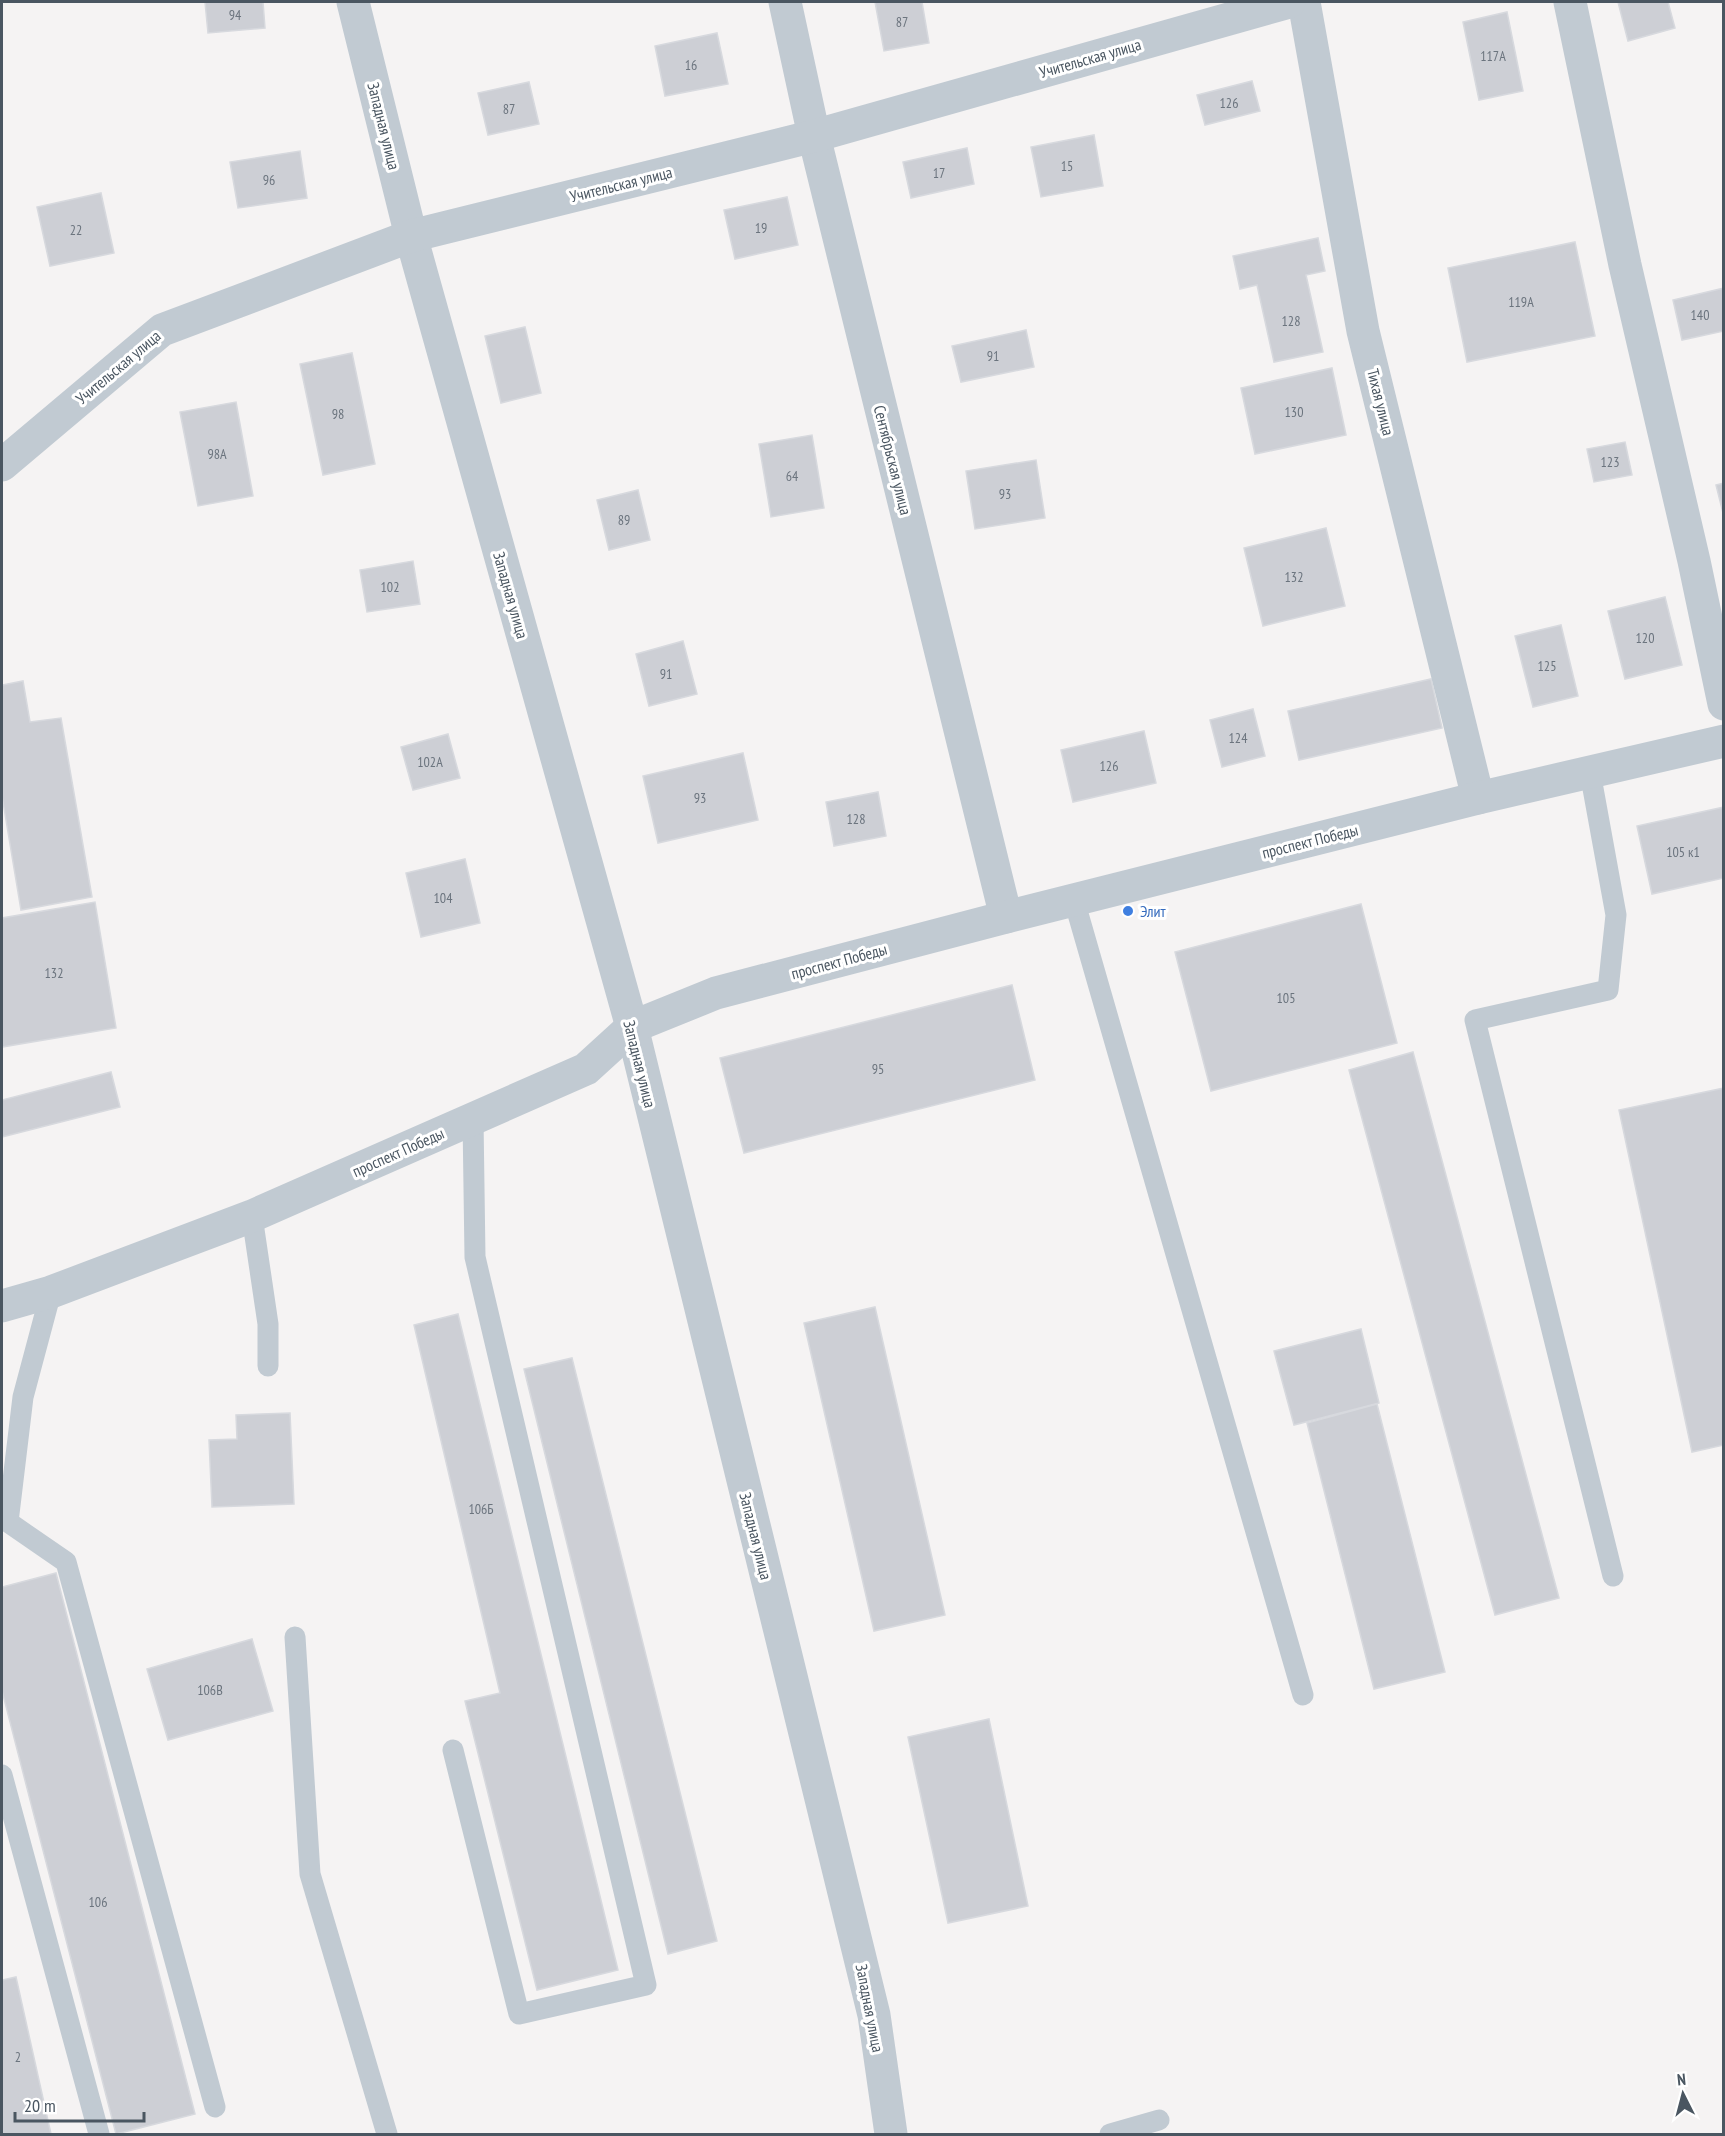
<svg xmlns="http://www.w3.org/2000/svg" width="1725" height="2136" font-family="'PT Sans Narrow',sans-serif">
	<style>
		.building { fill: #cdcfd5; stroke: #d7d9de; stroke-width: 1.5 }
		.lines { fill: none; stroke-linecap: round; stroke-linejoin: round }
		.service { stroke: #c1cad2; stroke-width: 21 }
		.minor { stroke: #c1cad2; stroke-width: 33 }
		.shop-dot { fill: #3f7fe0; stroke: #fff; stroke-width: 2 }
		.labels { text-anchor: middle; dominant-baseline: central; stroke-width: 6; stroke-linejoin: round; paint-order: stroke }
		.number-label { font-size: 14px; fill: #6b747e }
		.street-label { font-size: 16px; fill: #4a5661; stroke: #fff }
		.shop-label { font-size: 16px; fill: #366cbe; stroke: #fff; text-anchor: start }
	</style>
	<rect width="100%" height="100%" fill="#f5f3f3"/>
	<g class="building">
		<path d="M205,2h58l2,26 -57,5z"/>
		<path d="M875,2h47l7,41 -45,8z"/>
		<path d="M1618,2h50l7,26 -47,13z"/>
		<path d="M1507,12l16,79 -44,9 -16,-78z"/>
		<path d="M717,33l11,51 -63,12 -10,-50z"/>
		<path d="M1252,81l8,30 -55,14 -8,-30z"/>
		<path d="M529,82l10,42 -51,11 -10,-42z"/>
		<path d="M1094,135l9,51 -62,11 -10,-50z"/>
		<path d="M967,148l7,36 -63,14 -8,-36z"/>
		<path d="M300,151l7,47 -69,10 -8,-46z"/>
		<path d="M101,193l13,60 -64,13 -13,-59z"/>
		<path d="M787,197l11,48 -63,14 -11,-49z"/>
		<path d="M1318,238l7,33 -19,4 17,77 -49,10 -17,-77 -17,4 -7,-33z"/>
		<path d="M1575,242l20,94 -128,26 -19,-94z"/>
		<path d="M1724,288v43l-42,9 -9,-40z"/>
		<path d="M525,327l16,66 -40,10 -16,-67z"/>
		<path d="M1026,330l8,37 -73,15 -9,-36z"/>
		<path d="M352,353l23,111 -52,11 -23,-111z"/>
		<path d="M1332,368l14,67 -91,19 -14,-66z"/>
		<path d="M236,402l17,94 -55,10 -18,-94z"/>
		<path d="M812,435l12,73 -53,9 -12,-73z"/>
		<path d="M1625,442l7,33 -38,7 -7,-33z"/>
		<path d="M1036,460l9,58 -70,11 -9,-58z"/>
		<path d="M1724,483v34l-8,-32z"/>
		<path d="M638,490l12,50 -41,10 -12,-50z"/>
		<path d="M1326,528l19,78 -82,20 -19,-78z"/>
		<path d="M413,561l7,43 -53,8 -7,-42z"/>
		<path d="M1665,597l17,68 -57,14 -17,-68z"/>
		<path d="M1561,625l17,71 -45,11 -18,-71z"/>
		<path d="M683,641l14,53 -48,12 -13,-52z"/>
		<path d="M1431,679l11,49 -143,32 -11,-49z"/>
		<path d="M23,681l7,41 31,-4 31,179 -71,13 -19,-114v-111z"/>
		<path d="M1253,709l12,47 -43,11 -12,-47z"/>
		<path d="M1144,731l12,52 -83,19 -12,-52z"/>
		<path d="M448,734l12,44 -47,12 -12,-43z"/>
		<path d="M743,753l15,67 -100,23 -15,-67z"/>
		<path d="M878,792l8,44 -52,10 -8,-44z"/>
		<path d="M1724,807v71l-72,16 -15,-68z"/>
		<path d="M465,859l15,64 -59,14 -15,-64z"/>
		<path d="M95,902l21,126 -114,19v-129z"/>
		<path d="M1361,904l36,139 -186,48 -36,-139z"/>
		<path d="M1012,985l23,95 -291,73 -24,-95z"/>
		<path d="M1413,1052l146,546 -64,17 -146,-545z"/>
		<path d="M111,1072l9,35 -118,30v-37z"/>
		<path d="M1724,1088v357l-32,7 -73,-342z"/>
		<path d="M875,1307l70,308 -71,16 -70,-308z"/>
		<path d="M458,1314l160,656 -81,20 -72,-289 35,-8 -86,-368z"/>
		<path d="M1361,1329l18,74 -85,22 -20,-74z"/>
		<path d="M572,1358l145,583 -49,13 -144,-585z"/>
		<path d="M1377,1404l68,268 -71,17 -67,-266z"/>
		<path d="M290,1413l4,91 -82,3 -3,-67 28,-1 -1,-24z"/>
		<path d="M56,1573l139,541 -79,20 -114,-443v-104z"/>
		<path d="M252,1639l21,72 -105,29 -21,-71z"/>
		<path d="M989,1719l39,187 -80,17 -40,-186z"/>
		<path d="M16,1977l35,157h-49v-154z"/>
	</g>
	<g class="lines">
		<g class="service">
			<path d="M1590,772l26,143 -8,75 -133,30 138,556"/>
			<path d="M1074,900l229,795"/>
			<path d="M252,1216l16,108v42"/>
			<path d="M51,1292l-28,105 -15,125 58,40 149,545"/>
			<path d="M295,1637l15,237 77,260"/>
			<path d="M453,1750l66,264 127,-29 -171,-728 -2,-138"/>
			<path d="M2,1775l97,359"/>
			<path d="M1110,2134l49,-14"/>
		</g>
		<g class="minor">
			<path d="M353,2l58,234 221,791 242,988 17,119"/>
			<path d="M785,2l29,134 192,781"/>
			<path d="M1304,2l59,329 115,467"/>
			<path d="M1570,2l55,263 69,296 30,143"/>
			<path d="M2,465l160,-135 249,-94 403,-100 475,-134"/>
			<path d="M2,1306l49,-14 201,-76 334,-147 46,-42 84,-34 290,-76 472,-119 246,-57"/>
		</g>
	</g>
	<circle class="shop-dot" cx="1128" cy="911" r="6"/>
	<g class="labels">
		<g class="number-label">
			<text x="235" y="15">94</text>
			<text x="902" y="22">87</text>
			<text x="1493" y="56">117А</text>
			<text x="691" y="65">16</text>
			<text x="1229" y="103">126</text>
			<text x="509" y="109">87</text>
			<text x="1067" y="166">15</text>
			<text x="939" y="173">17</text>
			<text x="269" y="180">96</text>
			<text x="761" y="228">19</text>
			<text x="76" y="230">22</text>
			<text x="1521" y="302">119А</text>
			<text x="1700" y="315">140</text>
			<text x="1291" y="321">128</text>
			<text x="993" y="356">91</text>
			<text x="1294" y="412">130</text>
			<text x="338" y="414">98</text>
			<text x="217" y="454">98А</text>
			<text x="1610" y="462">123</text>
			<text x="792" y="476">64</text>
			<text x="1005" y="494">93</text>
			<text x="624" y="520">89</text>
			<text x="1294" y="577">132</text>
			<text x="390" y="587">102</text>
			<text x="1645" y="638">120</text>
			<text x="1547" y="666">125</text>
			<text x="666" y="674">91</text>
			<text x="1238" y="738">124</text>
			<text x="430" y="762">102А</text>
			<text x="1109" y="766">126</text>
			<text x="700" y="798">93</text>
			<text x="856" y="819">128</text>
			<text x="1683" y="852">105 к1</text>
			<text x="443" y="898">104</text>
			<text x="54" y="973">132</text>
			<text x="1286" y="998">105</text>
			<text x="878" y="1069">95</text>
			<text x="481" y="1509">106Б</text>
			<text x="210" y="1690">106В</text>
			<text x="98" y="1902">106</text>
			<text x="18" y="2057">2</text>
		</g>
		<g class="street-label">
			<text transform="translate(1090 58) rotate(-16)">Учительская улица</text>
			<text transform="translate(384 126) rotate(76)">Западная улица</text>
			<text transform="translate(621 184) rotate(-14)">Учительская улица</text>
			<text transform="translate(118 367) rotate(-40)">Учительская улица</text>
			<text transform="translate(1381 402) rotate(76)">Тихая улица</text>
			<text transform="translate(893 460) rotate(76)">Сентябрьская улица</text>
			<text transform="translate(511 595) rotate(74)">Западная улица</text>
			<text transform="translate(1310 841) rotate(-14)">проспект Победы</text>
			<text transform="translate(839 961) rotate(-15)">проспект Победы</text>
			<text transform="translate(640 1064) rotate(76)">Западная улица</text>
			<text transform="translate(398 1152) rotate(-24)">проспект Победы</text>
			<text transform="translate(756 1536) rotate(76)">Западная улица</text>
			<text transform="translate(870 2008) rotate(79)">Западная улица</text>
		</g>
		<g class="shop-label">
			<text x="1140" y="911">Элит</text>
		</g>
	</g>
	<rect width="1725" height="2136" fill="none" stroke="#4a5661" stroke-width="6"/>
	<g transform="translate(1683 2094) rotate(354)" stroke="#ffffff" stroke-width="4.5" paint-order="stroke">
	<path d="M0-4.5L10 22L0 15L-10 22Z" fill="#4a5661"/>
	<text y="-9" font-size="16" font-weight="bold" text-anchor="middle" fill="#4a5661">N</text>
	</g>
	<path d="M15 2112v9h129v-9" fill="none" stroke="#4a5661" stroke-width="3"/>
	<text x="24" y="2112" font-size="18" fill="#4a5661" stroke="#ffffff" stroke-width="4.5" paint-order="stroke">20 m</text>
</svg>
